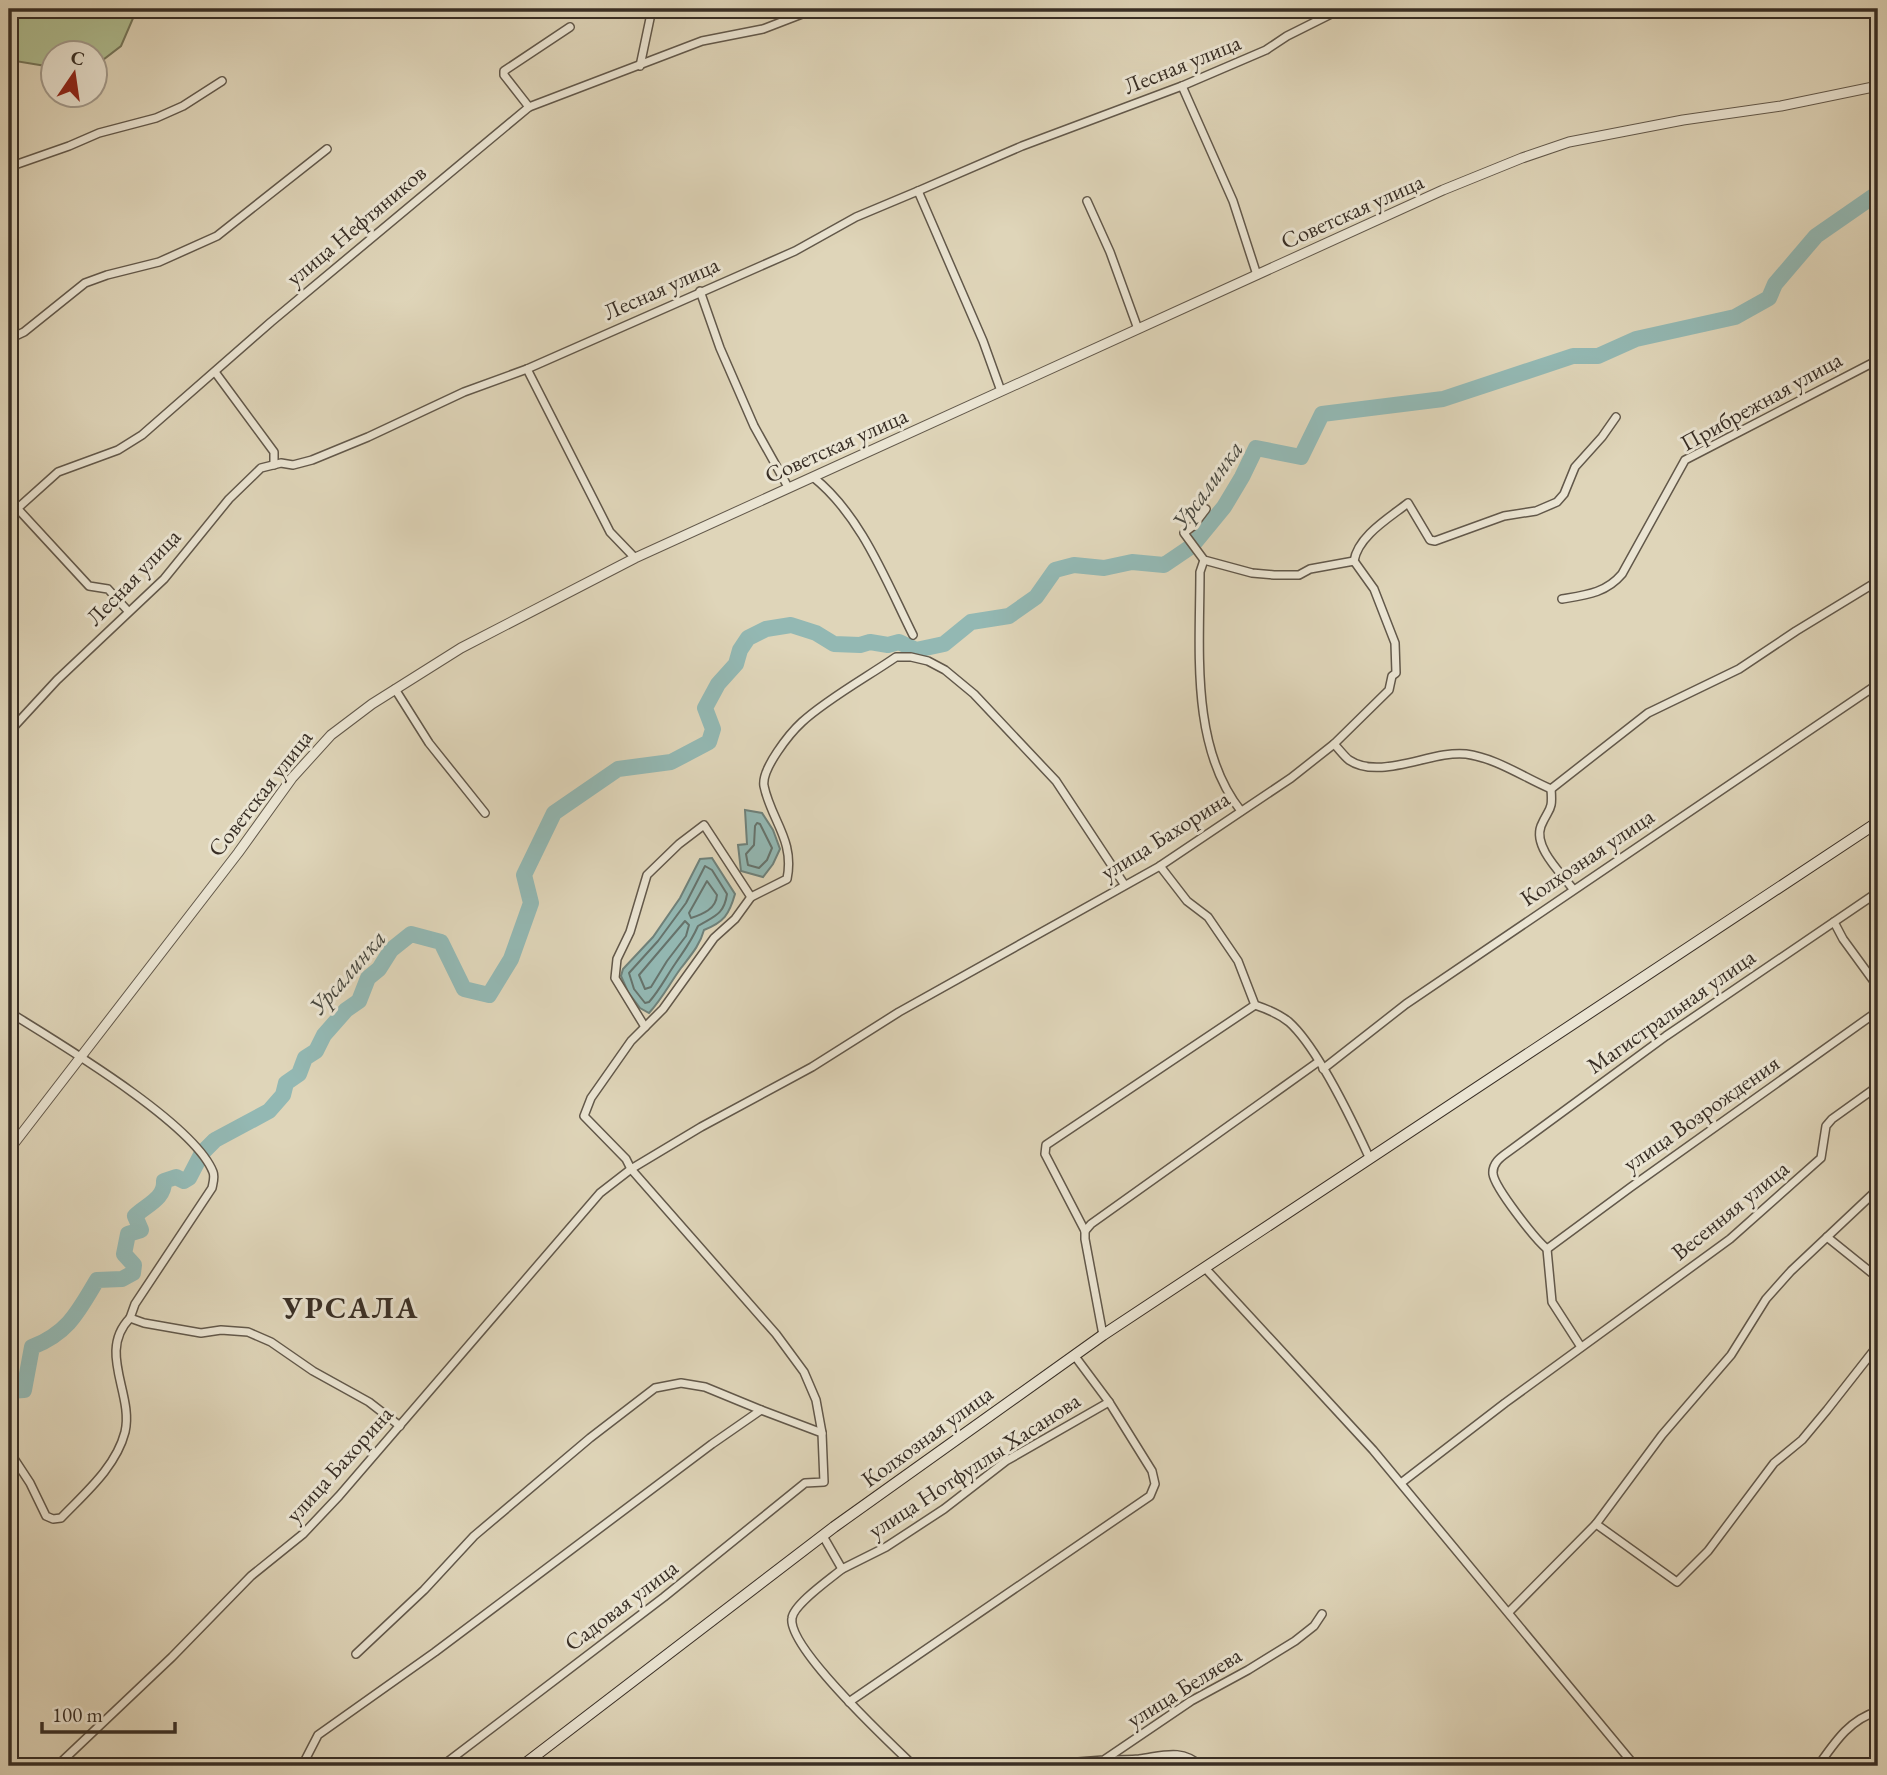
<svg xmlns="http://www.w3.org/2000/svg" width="1887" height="1775" font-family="'EB Garamond',serif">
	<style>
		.green { fill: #afbe91; stroke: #74765b; stroke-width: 2 }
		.water { fill: #93b8b3; stroke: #6f817a; stroke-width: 2 }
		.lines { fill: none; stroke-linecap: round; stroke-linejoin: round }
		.shore { stroke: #66736c; stroke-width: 2 }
		.river { stroke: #93b8b3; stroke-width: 16 }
		.minor-casing { stroke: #62584a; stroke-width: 10 }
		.tertiary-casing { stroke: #62584a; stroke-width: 11 }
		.secondary-casing { stroke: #382e25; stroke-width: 12 }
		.minor { stroke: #eae4d2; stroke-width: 7 }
		.tertiary { stroke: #eae4d2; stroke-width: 9 }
		.secondary { stroke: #eae4d2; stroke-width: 10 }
		.labels { text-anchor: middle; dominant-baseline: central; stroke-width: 6; stroke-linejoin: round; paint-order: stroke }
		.street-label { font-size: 23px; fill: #382e25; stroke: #eae4d2 }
		.water-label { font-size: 24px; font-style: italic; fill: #4a4a41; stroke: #eae4d2 }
		.district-label { font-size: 30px; font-weight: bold; letter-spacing: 2px; fill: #382e25; stroke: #eae4d2 }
	</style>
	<rect width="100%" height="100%" fill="#dfd5b9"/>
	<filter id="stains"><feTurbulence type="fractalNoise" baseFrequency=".00286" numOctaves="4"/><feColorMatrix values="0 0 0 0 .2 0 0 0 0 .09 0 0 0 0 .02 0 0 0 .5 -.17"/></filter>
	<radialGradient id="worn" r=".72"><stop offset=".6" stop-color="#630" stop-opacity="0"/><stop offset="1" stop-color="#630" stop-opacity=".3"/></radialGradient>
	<path class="green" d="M9,9h128l-16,37 -26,20 -1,-14h-42v15l-43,-7z"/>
	<g class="water">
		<path d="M745,810l17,3 11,17 7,19 -7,15 -10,13 -22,-6 -3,-26 9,-1z"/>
		<path d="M712,858l23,36c-6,21 -11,28 -31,36 -4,15 -13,25 -23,38 -11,15 -19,31 -32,45l-9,-5 -12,-16 -7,-16 2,-7 30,-32 27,-39 20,-39z"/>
	</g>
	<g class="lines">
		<g class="shore">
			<path d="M757,823l3,1 12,24 -5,12 -8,8 -11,-3 -2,-11 8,-9 1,-19z"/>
			<path d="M705,866l7,4 15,24c-3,21 -13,22 -29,32 -7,16 -13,23 -23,38 -9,13 -16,27 -26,38l-4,1 -11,-14 -5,-16 29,-32 28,-38z"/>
			<path d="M707,881l10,14c-1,14 -14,19 -26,23l-2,-5z"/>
			<path d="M685,921l4,4 -3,11 -19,25 -16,26 -6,2 -6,-14z"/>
		</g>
		<path class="river" d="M9,1391l15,-1 8,-43c36,-14 46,-35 65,-67l25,-1 11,-6 1,-8 -10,-11 4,-20 13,-4 -6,-14c11,-11 30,-17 29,-35l12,-4 8,4 5,-3 13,-25 13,-13 54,-29 14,-16 3,-12 13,-9 6,-16 11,-7 8,-16 22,-25 13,-9 9,-23 11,-9 12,-19 20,-16 30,8 23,47 25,6 22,-36 20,-56 -7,-28 30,-62 64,-44 53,-7 38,-20 4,-13 -8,-21 13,-24 18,-20 4,-14 8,-12 18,-9 25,-4 25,8 18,11 26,1 10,-3 18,3 11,-3 17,8 28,-6 27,-22 38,-6 27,-19 19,-27 19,-5 30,3 28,-6 32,3 28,-19 32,-39 18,-30 14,-29 45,9 21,-43 121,-15 130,-43h25l38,-17 99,-22 34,-19 6,-14 41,-48 62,-43"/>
		<g class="minor-casing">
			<g id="minor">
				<path d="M640,66l12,-57"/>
				<path d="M1182,86l51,115 24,74"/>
				<path d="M529,107l-25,-32v-4l66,-44"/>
				<path d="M9,167l60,-21 30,-13 57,-15 27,-12 39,-25"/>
				<path d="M918,191l65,150 18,50"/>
				<path d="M1087,201l23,51 28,77"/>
				<path d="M700,291l20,57 34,78 34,61"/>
				<path d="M9,339l15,-7 61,-49 22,-8 52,-13 58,-26 110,-87"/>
				<path d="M527,369l83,163 25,26"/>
				<path d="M215,372l59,80v13"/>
				<path d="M813,477c48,38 73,104 100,158"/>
				<path d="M17,508l72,78 19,3 20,22"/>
				<path d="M9,516l49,-44 60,-22 24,-15 129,-113 258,-215 173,-66 61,-12 52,-20"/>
				<path d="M1204,560l-4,12c0,77 -10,175 41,239"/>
				<path d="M1354,561c4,-25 35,-43 54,-58l22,37 5,1 69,-25 32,-5 21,-9 7,-8 11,-27 27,-30 14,-20"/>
				<path d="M1562,599c24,-4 44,-6 60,-25l63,-114 193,-100"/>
				<path d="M395,689l34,54 56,70"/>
				<path d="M9,732l48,-52 107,-101 65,-80 32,-31 20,-5 12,2 19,-5 56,-23 96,-45 63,-23 268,-118 61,-34 62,-26 104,-45 160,-60 84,-36 21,-14 54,-27"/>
				<path d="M1334,744c5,5 10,12 15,16 31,21 83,-10 117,-6 30,4 57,23 85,35l97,-76 91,-44 57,-38 82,-50"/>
				<path d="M1551,789c2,23 -2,18 -10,37 -8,21 20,47 32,63"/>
				<path d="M1160,866l27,35 21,16 30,44 17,44c12,4 24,9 34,17 29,26 63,98 80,135"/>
				<path d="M1124,884l-68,-103 -82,-87 -29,-24 -17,-9 -17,-4h-15c-29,20 -69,42 -94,65 -12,11 -41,47 -38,64 7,34 31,54 23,93l-36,18 -16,22 -21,19 -51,71 -32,32 -40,57 -7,18 42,43 5,10 70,-42 111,-60 87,-55 261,-146 131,-88 43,-34 55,-54 3,-14 4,-3 -1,-30 -21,-54 -20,-28 -44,8 -11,6h-25l-22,-2 -48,-13 -20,-27 9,-7 13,-17"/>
				<path d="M1834,922l9,17 35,48"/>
				<path d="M9,1012c48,30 185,111 204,160 2,5 0,11 -1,16l-77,116 -5,14 14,5 57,10 20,-3 27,2 23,10 42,29 56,31 31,24"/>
				<path d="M645,1027l-30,-49 2,-19 13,-27 17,-57 32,-31 25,-19 47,72"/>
				<path d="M1323,1069l83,-65 472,-320"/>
				<path d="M1085,1231l6,-7 227,-162"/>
				<path d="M1827,1237l51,41"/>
				<path d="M1547,1249l84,-62 247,-176"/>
				<path d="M1205,1268l168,182 262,316"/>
				<path d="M1103,1335l-18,-96v-8l-40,-77 1,-9 209,-140"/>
				<path d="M1581,1347l-29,-45 -5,-53c-12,-10 -52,-61 -54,-75 -1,-11 8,-17 15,-22l158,-116 212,-144"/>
				<path d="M9,1451l21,32 16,33 7,3 8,-1c24,-25 55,-51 64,-86 9,-38 -28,-80 5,-114"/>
				<path d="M1401,1483l104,-80 225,-164 91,-81 5,-32 6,-7 46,-33"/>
				<path d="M1596,1524l81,58 31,-31 66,-88 28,-23 25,-30 51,-65"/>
				<path d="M823,1536l19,33 44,-22 58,-38 62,-48 103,-59 -35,-47"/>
				<path d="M842,1569c-12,10 -48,35 -50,49 -5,29 99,126 122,148"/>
				<path d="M1509,1612l87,-88 66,-89 69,-80 35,-56 25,-28 87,-82"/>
				<path d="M356,1654l68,-64 50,-54 116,-98 65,-50 26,-5 24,4 56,23"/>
				<path d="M849,1702l301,-206 5,-12 -3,-13 -43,-69"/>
				<path d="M1105,1760c11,0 23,0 34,-1 24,-3 42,-11 62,7"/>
				<path d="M57,1766l115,-109 79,-81 52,-42 36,-38 261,-303 31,-24 145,165 28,38 12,28 6,33"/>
				<path d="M302,1766l16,-31 117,-83 277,-208 49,-34 61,23 2,49 -19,1 -141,114 -222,169"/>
				<path d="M1053,1766l12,-3 39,-3 87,-59 57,-31 47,-29 19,-15 8,-12"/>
				<path d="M1818,1766c17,-24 31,-46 60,-55"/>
			</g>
		</g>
		<g class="tertiary-casing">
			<path id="tertiary" d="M9,1150l229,-297 54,-75 39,-43 41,-31 89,-56 174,-90 808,-368 79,-32 47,-16 114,-22 98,-14 97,-20"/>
		</g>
		<g class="secondary-casing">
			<path id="secondary" d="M522,1766l312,-239 269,-192 775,-513"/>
		</g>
		<use href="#minor" class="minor"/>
		<use href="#tertiary" class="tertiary"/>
		<use href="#secondary" class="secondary"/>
	</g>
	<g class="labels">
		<g class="street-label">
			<text transform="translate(1182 64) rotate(-22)">Лесная улица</text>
			<text transform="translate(1352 211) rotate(-24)">Советская улица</text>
			<text transform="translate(356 225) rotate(-40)">улица Нефтяников</text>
			<text transform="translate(661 288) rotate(-24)">Лесная улица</text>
			<text transform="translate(1761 401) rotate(-29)">Прибрежная улица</text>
			<text transform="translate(836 445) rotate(-24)">Советская улица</text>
			<text transform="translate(133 577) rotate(-46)">Лесная улица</text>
			<text transform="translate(260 793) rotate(-52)">Советская улица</text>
			<text transform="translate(1165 835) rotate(-32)">улица Бахорина</text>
			<text transform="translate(1587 857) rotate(-34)">Колхозная улица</text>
			<text transform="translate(1671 1011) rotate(-35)">Магистральная улица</text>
			<text transform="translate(1701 1113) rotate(-35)">улица Возрождения</text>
			<text transform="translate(1730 1210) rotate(-39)">Весенняя улица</text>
			<text transform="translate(927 1436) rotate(-36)">Колхозная улица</text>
			<text transform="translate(339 1464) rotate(-48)">улица Бахорина</text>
			<text transform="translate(974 1465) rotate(-33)">улица Нотфуллы Хасанова</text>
			<text transform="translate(621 1605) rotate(-37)">Садовая улица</text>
			<text transform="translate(1184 1687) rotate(-32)">улица Беляева</text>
		</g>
		<g class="water-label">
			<text transform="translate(1207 485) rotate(-54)">Урсалинка</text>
			<text transform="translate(347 972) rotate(-49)">Урсалинка</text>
		</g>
		<g class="district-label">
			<text x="351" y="1307">УРСАЛА</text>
		</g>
	</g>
	<rect width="1887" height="1775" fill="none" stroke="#dfd5b9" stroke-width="35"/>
	<rect x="10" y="10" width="1866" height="1754" fill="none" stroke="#382e25" stroke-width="3.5"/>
	<rect x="18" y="18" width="1852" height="1740" fill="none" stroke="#382e25" stroke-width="2"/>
	<g transform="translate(74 74) rotate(13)"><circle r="33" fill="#eae4d2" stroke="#a39b8d" stroke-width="2"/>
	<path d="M0-5L12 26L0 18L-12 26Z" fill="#8f2418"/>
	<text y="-10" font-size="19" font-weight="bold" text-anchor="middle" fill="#382e25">С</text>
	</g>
	<path d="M42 1722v10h133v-10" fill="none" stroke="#382e25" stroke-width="3.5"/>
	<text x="52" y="1722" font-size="21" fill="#382e25" stroke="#eae4d2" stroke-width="5" paint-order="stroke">100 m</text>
	<rect width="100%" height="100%" filter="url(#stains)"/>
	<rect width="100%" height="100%" fill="url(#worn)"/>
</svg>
